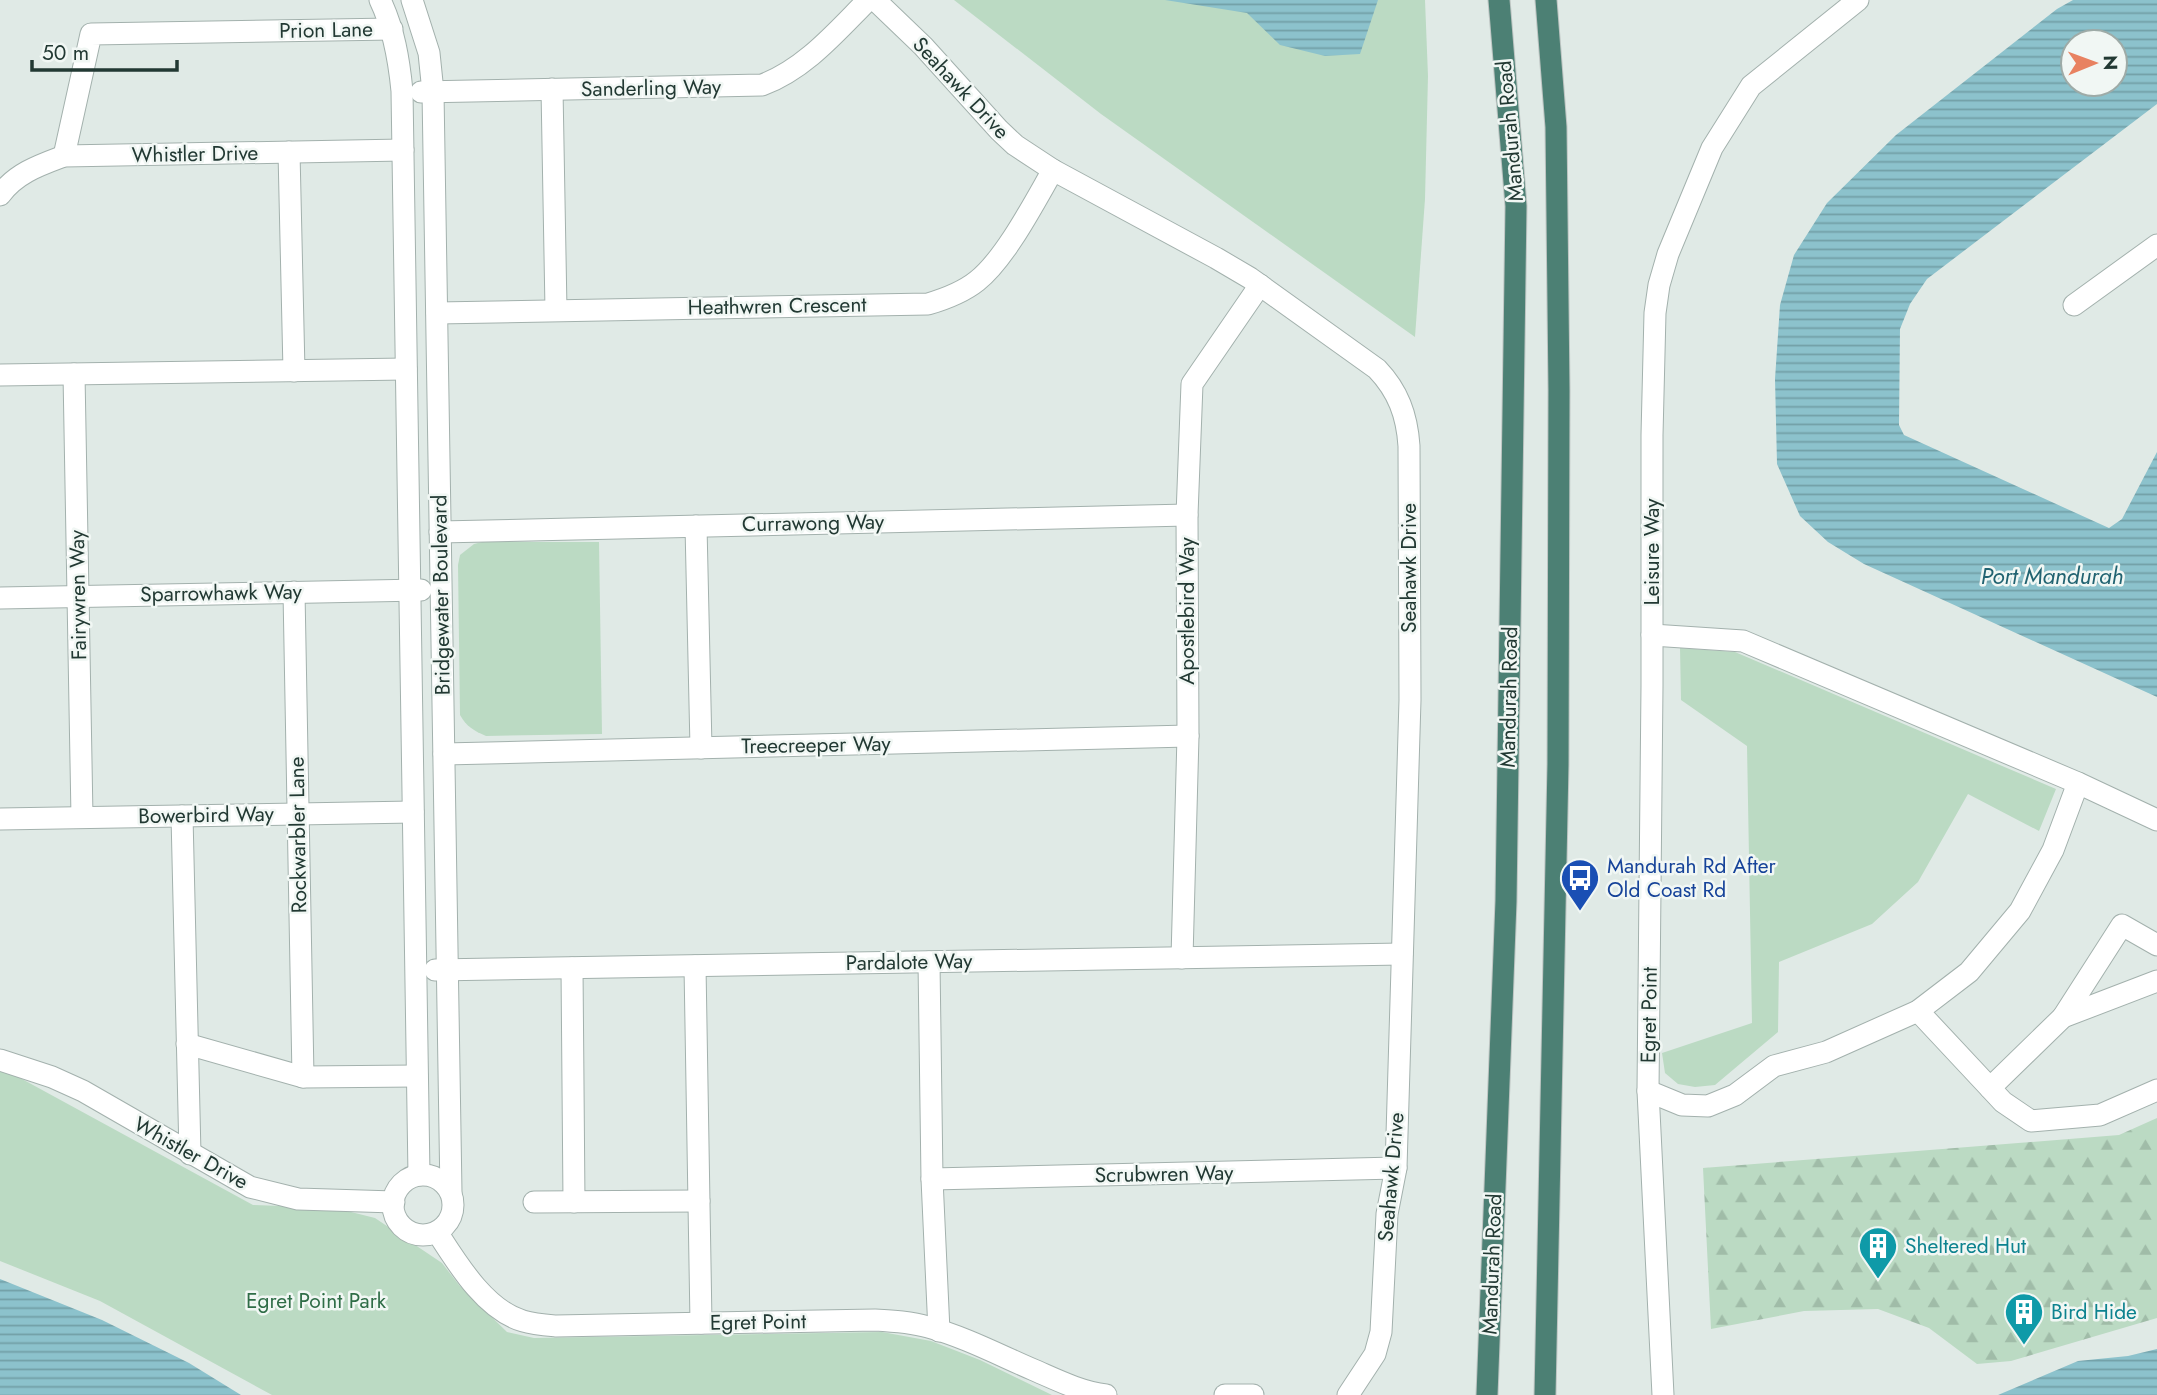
<svg xmlns="http://www.w3.org/2000/svg" width="2157" height="1395" font-family="Jost,sans-serif">
	<style>
		.green { fill: #bbdac3 }
		.forest { fill: url(#forest-firs) }
		.water { fill: url(#water-rules); fill-rule: evenodd }
		.lines { fill: none; stroke-linecap: round; stroke-linejoin: round }
		.minor-casing { stroke: #a3b1ad; stroke-width: 23 }
		.trunk-casing { stroke: #bdc4c2; stroke-width: 23 }
		.minor { stroke: #fff; stroke-width: 21 }
		.trunk { stroke: #4c8074; stroke-width: 21 }
		.labels { text-anchor: middle; dominant-baseline: central; stroke-width: 5; stroke-linejoin: round; paint-order: stroke }
		.street-label { font-size: 21px; fill: #223933; stroke: #f1f7f4 }
		.transit-label { font-size: 21px; fill: #164399; stroke: #f1f7f4; text-anchor: start }
		.culture-label { font-size: 21px; fill: #0d838f; stroke: #f1f7f4; text-anchor: start }
		.park-label { font-size: 21px; fill: #2f6d47; stroke: #f1f7f4 }
		.water-label { font-size: 23px; font-style: italic; fill: #216371; stroke: #f1f7f4 }
	</style>
	<defs>
		<pattern id="forest-firs" width="22" height="20" patternUnits="userSpaceOnUse" patternTransform="scale(1.75)"><rect width="22" height="20" fill="#bbdac3"/><path d="M5 1l3.5 6h-7zM16 11l3.5 6h-7z" fill="#a0bca8"/></pattern>
		<pattern id="water-rules" width="6" height="5" patternUnits="userSpaceOnUse" patternTransform="scale(1.75)"><rect width="6" height="5" fill="#8cc2cc"/><path d="M0 2.5h6" fill="none" stroke="#729fa6"/></pattern>
	</defs>
	<rect width="100%" height="100%" fill="#e0eae6"/>
	<g class="green">
		<path d="M954,0h471l3,76 -3,123 -10,138 -314,-223z"/>
		<path d="M482,542h117l3,192 -116,2c-12,-5 -20,-10 -26,-21l-2,-150 2,-10 14,-11z"/>
		<path d="M1680,648l55,4 321,137 -17,42 -71,-37 -50,88 -46,42 -93,38 -1,70 -63,53 -20,2 -17,-3 -13,-11 -3,-20 90,-30 -5,-277 -66,-46z"/>
		<path d="M0,1067l253,138 82,3 40,10 67,45 17,22 48,47 27,6 348,-6 49,9 49,19 72,35h-780l-172,-94 -100,-40z"/>
	</g>
	<path class="forest" d="M2157,1118v200l-146,43 -34,3 -48,-36 -51,-19 -74,2 -93,18 -8,-161 416,-33z"/>
	<g class="water">
		<path d="M1165,0h213l-18,54 -35,2 -45,-11 -33,-32z"/>
		<path d="M2073,0h84v104l-230,175 -17,25 -10,25 -1,96 5,10 205,93 13,-9 35,-67v245l-293,-133 -36,-22 -28,-26 -23,-52 -2,-85 5,-74 14,-50 33,-52 69,-68 161,-126zM2073,42h42v42h-42z"/>
		<path d="M0,1279l102,41 87,43 52,32h-241z"/>
		<path d="M2157,1349v46h-159l80,-34 50,-5z"/>
	</g>
	<g class="lines">
		<g class="minor-casing">
			<g id="minor">
				<path d="M380,0c14,29 19,60 22,91l17,1084"/>
				<path d="M412,0l17,53 4,39 18,1101"/>
				<path d="M875,0l48,46 76,84 16,15 38,25 163,88 34,20 127,91c21,22 30,46 32,77l1,254 -14,468 -9,46 -6,118 -6,22 -27,41"/>
				<path d="M552,89l4,221"/>
				<path d="M421,92l341,-7c43,-16 74,-53 106,-85"/>
				<path d="M289,152l5,219"/>
				<path d="M64,156l27,-122 301,-5"/>
				<path d="M0,195c16,-22 40,-30 64,-39l339,-6"/>
				<path d="M2074,305l83,-60"/>
				<path d="M437,313l491,-9c17,-5 34,-11 49,-23 28,-22 57,-78 76,-111"/>
				<path d="M74,374l8,443"/>
				<path d="M0,375l406,-6"/>
				<path d="M696,526l5,222"/>
				<path d="M440,532l747,-17"/>
				<path d="M294,592l9,485"/>
				<path d="M0,598l421,-8"/>
				<path d="M1652,635l91,6 335,142 79,37"/>
				<path d="M444,754l744,-18"/>
				<path d="M182,816l8,338"/>
				<path d="M0,819l413,-7"/>
				<path d="M1182,958l6,-222 -1,-221 5,-131 68,-99"/>
				<path d="M929,962l3,217 7,152"/>
				<path d="M695,966l6,357"/>
				<path d="M572,968l2,234"/>
				<path d="M435,970l967,-16"/>
				<path d="M1918,1011l72,77 73,-71 94,-36"/>
				<path d="M2063,1017l59,-92 35,20"/>
				<path d="M187,1044l116,33 114,-1"/>
				<path d="M0,1060l52,17 31,14 167,96 48,12 96,3"/>
				<path d="M1990,1088l13,14 28,19 69,-6 57,-25"/>
				<path d="M1648,1091l34,14 26,1 27,-11 39,-29 52,-14 92,-41 51,-39 51,-61 33,-61 25,-67"/>
				<circle cx="423" cy="1205" r="30"/>
				<path d="M932,1179l464,-11"/>
				<path d="M534,1202l165,-1"/>
				<path d="M437,1232c20,31 48,78 86,89 10,3 22,4 33,5l319,-6c18,1 36,2 53,7 37,10 71,28 106,43 23,10 47,22 72,25"/>
				<path d="M1225,1395h28"/>
				<path d="M1663,1395l-15,-304 4,-405v-251l3,-122 4,-28 9,-31 44,-106 39,-62 107,-86"/>
			</g>
		</g>
		<g class="trunk-casing">
			<g id="trunk">
				<path d="M1487,1395l19,-494 10,-695 -17,-206"/>
				<path d="M1545,1395l13,-631 1,-374 -3,-263 -10,-127"/>
			</g>
		</g>
		<use href="#minor" class="minor"/>
		<use href="#trunk" class="trunk"/>
	</g>
	<defs>
		<g id="bus-pin" transform="scale(2.0125)"><path d="M0 17L-7.5 6A9.5 9.5 0 1 1 7.5 6Z" fill="#1a4fb4" stroke="#f1f7f4"/><path d="M-5-6H5V4H4V6H2V4H-2V6H-4V4H-5ZM-3.5-4V0h7V-4ZM-3.5 1.2v1.5H-2V1.2ZM2 1.2v1.5H3.5V1.2Z" fill="#fff"/></g>
		<g id="building-pin" transform="scale(2.0125)"><path d="M0 17L-7.5 6A9.5 9.5 0 1 1 7.5 6Z" fill="#0f9aa8" stroke="#f1f7f4"/><path d="M-4-6H4V6H1V3H-1V6H-4ZM-2.5-4.3h1.7v1.8h-1.7ZM.8-4.3h1.7v1.8H.8ZM-2.5-1h1.7V.8h-1.7ZM.8-1h1.7V.8H.8Z" fill="#fff"/></g>
	</defs>
	<g fill-rule="evenodd">
		<use href="#bus-pin" x="1580" y="878"/>
		<use href="#building-pin" x="1878" y="1246"/>
		<use href="#building-pin" x="2024" y="1312"/>
	</g>
	<g class="labels">
		<g class="street-label">
			<text transform="translate(326 30) rotate(-1)">Prion Lane</text>
			<text transform="translate(651 88) rotate(-1)">Sanderling Way</text>
			<text transform="translate(961 88) rotate(47)">Seahawk Drive</text>
			<text transform="translate(1510 131) rotate(-95)">Mandurah Road</text>
			<text transform="translate(195 154) rotate(-1)">Whistler Drive</text>
			<text transform="translate(777 306) rotate(-1)">Heathwren Crescent</text>
			<text transform="translate(813 523) rotate(-1)">Currawong Way</text>
			<text transform="translate(1652 552) rotate(-90)">Leisure Way</text>
			<text transform="translate(1409 568) rotate(-90)">Seahawk Drive</text>
			<text transform="translate(221 593) rotate(-1)">Sparrowhawk Way</text>
			<text transform="translate(78 595) rotate(-91)">Fairywren Way</text>
			<text transform="translate(441 595) rotate(-91)">Bridgewater Boulevard</text>
			<text transform="translate(1187 611) rotate(-90)">Apostlebird Way</text>
			<text transform="translate(1509 697) rotate(-89)">Mandurah Road</text>
			<text transform="translate(816 745) rotate(-1)">Treecreeper Way</text>
			<text transform="translate(206 815) rotate(-1)">Bowerbird Way</text>
			<text transform="translate(298 835) rotate(-91)">Rockwarbler Lane</text>
			<text transform="translate(909 962) rotate(-1)">Pardalote Way</text>
			<text transform="translate(1649 1015) rotate(-89)">Egret Point</text>
			<text transform="translate(191 1153) rotate(29)">Whistler Drive</text>
			<text transform="translate(1164 1174) rotate(-1)">Scrubwren Way</text>
			<text transform="translate(1391 1177) rotate(-85)">Seahawk Drive</text>
			<text transform="translate(1492 1264) rotate(-88)">Mandurah Road</text>
			<text transform="translate(758 1322) rotate(-1)">Egret Point</text>
		</g>
		<g class="transit-label">
			<text x="1607" y="866">Mandurah Rd After<tspan x="1607" dy="24">Old Coast Rd</tspan></text>
		</g>
		<g class="culture-label">
			<text x="1905" y="1246">Sheltered Hut</text>
			<text x="2051" y="1312">Bird Hide</text>
		</g>
		<g class="park-label">
			<text x="316" y="1301">Egret Point Park</text>
		</g>
		<g class="water-label">
			<text x="2052" y="576">Port Mandurah</text>
		</g>
	</g>
	<g transform="translate(2094 63) rotate(89)"><circle r="33" fill="#f1f7f4" stroke="#9eaba7" stroke-width="2"/>
	<path d="M0-5L12 26L0 18L-12 26Z" fill="#e88261"/>
	<text y="-10" font-size="19" font-weight="bold" text-anchor="middle" fill="#223933">N</text>
	</g>
	<path d="M32 60v10h145v-10" fill="none" stroke="#223933" stroke-width="3.5"/>
	<text x="42" y="60" font-size="21" fill="#223933" stroke="#f1f7f4" stroke-width="5" paint-order="stroke">50 m</text>
</svg>
